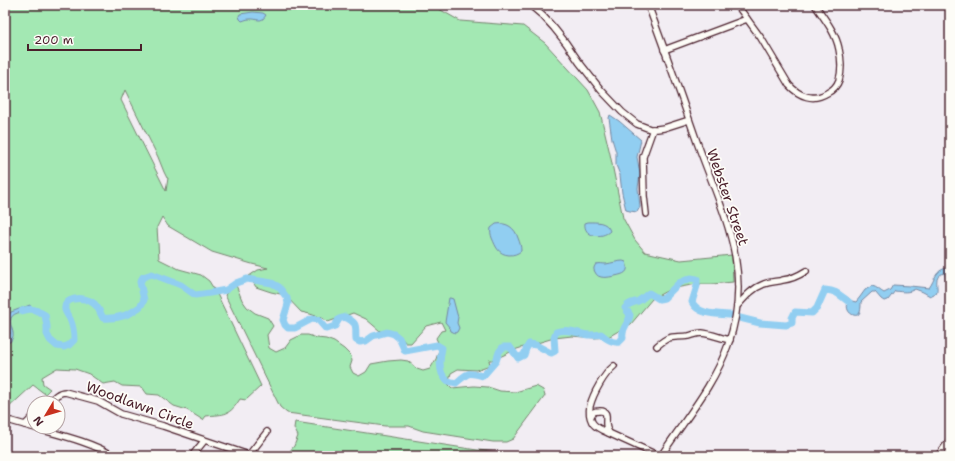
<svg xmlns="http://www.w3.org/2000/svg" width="955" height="461" font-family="'Shantell Sans',sans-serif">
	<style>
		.green { fill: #a3e8b3; stroke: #76846f; fill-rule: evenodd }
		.water { fill: #91cef1; stroke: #7588a2 }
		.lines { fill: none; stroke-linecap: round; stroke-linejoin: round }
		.river { stroke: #91cef1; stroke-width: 7 }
		.minor-casing { stroke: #4a1f2b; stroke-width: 8 }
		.minor { stroke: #fdfcf7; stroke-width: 5.5 }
		.labels { text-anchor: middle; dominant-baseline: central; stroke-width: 3.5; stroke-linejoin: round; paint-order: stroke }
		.street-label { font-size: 14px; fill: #4a1f2b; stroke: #fdfcf7 }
	</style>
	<rect width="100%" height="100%" fill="#f2edf3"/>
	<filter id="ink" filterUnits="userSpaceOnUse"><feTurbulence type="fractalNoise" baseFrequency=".025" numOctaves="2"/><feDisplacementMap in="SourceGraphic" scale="8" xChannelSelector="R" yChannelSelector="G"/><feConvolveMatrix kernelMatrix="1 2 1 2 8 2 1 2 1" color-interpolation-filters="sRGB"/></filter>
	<g filter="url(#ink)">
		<g class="green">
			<path d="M5,5h427l28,16 63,5 22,17 43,47 12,22 10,42 13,64 12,22 10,12 36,8 51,-5 1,27 -21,2h-15l-27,5 -18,10 -21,25 -23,13 -13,1 -23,-2 -18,2 -37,11 -24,11h-4l1,5 -14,5 -18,-1 -7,4 -3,11 4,4 22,-2 14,1 12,4 15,1 21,-6 7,4 2,6 -32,43 -7,3h-13l-70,-11 -14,-5h-24l-98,-13 -7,-6 -55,-112 5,-6 6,-4 6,15 5,7 8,6 13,5 5,8 -6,9 2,13 7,4 9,-4 6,-8 10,-5h7l9,3 9,1 8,3 10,7 7,7 1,5 -2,6 3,6 6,3 7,-4 5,-8 17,-3 13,-1 7,1 9,8 6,2 7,-2 6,-10 4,-12 -4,-9 5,-7 4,-1 -4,-8 -15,4 -15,17h-5l-9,-10 -17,-2 -14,-12 -13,-6 -25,9 -6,-4 -12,-4 -9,-2 -16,-17 -14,-3 -15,-5 -7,-11 9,-6 10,-2 -16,-4 -40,-12 -44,-26 -6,-9 -5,10 2,32 20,10 22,6 8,6 8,13 44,92 -15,14 -6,-1c-11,17 -14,15 -34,17l-3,4 -16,-10 -13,-4 -15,-11 -12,-1 -5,-7 -20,-1 -7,-4 -12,2 -14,-10 -14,-5 -18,-1 -15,9 1,7 7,5 -5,5 -12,-9 -27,25 -1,4zM125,90l33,67 6,15 3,6h1l-2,13 -45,-91z"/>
			<path d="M295,422l182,28 33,3 2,3h-226l8,-10 4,-10 -4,-8z"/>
		</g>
		<g class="water">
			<path d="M253,12l10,1 3,2c-5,9 -9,3 -16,4 -3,0 -5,1 -8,2l-2,-2 -1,-3 1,-2z"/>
			<path d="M610,115l9,6 22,19 -4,17 3,17 -2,14 2,19 -3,5 -7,-1 -4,-1 -4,-17 -2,-18 -4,-10v-13l-4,-13 -3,-21z"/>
			<path d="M588,222c8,0 19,-1 22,9 -8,8 -27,6 -25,-8z"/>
			<path d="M496,224c11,-2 19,4 22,14 2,5 3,8 3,13 -4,3 -7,4 -12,4 -11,-1 -13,-8 -17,-17 -1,-3 -2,-7 -1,-10 1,-1 4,-3 5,-4z"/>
			<path d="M623,261l3,1c4,11 -2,12 -11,14 -6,1 -17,4 -20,-4 -2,-3 -1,-5 1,-8 4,-1 7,0 10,0 6,-1 12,-3 17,-3z"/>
			<path d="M947,268l3,7v13c-3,-3 -5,-11 -5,-15 -14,3 -5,15 -9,20 0,0 -6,3 -6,3l-7,-4 -8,-3c-6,4 -12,3 -20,2l-7,9 -4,1 -3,-2 -6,-7h-3l-11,10c0,3 0,7 -1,10 -2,6 -10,3 -12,-2 -1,-2 -1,-5 0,-7l-6,-6 4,-1 6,5 4,1 4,-5 5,-7 7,-4c5,1 8,5 12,7l6,-3 3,-5 17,1 19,2c6,-8 6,-18 18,-20z"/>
			<path d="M449,298h1l3,1 4,15 1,3 -1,6 2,5 -2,4 -2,1 -4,-2 -1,-3 -5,-6z"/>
			<path d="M30,305l1,3c-5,5 -17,3 -20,10 -3,9 7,15 -1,24l-5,1v-13l5,4 -3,-17 4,-5z"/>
		</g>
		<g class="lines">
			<g class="river">
				<path d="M22,311c9,-4 15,-1 23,4l2,11v8l3,6 7,6 7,1 5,-2 5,-5c0,-8 -1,-14 -4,-21 -2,-3 -4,-6 -5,-9 -2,-13 17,-13 25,-9 8,4 9,10 13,17 12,1 25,-2 35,-10 3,-1 4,-5 6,-8l-4,-18 3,-5 9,-3 29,11 14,10 15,-2 16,-3 10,-7 11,-4 25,4 7,4 8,11 1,6 -5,16 2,5 3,3h7l17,-9 6,1 8,9 9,-3 4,-7 6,-2c14,7 10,9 11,23l4,2 6,-1 7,-5 14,-4 7,2 5,4 6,13 32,-6 5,3c-2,9 -5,25 5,32 2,2 6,2 9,3 13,-11 11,-11 27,-7l13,-15 3,-9 4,-5h7l8,11 6,-3 2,-6 3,-5 7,1 15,8 4,-2 -1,-14 2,-5c11,-4 21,1 32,3 4,0 9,0 13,-1 6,5 11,9 18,8l4,-4c-2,-11 6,-14 7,-23l-5,-7c6,-8 10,-4 15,-8 3,-2 6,-5 9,-7l10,6 5,-1 15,-15 12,-5 6,1v7l-5,16c6,13 26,12 39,13"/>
				<path d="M740,318l20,5 26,2 6,-2v-5l3,-6 17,1 5,-5 8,-18c13,1 14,5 24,12"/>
			</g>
			<g class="minor-casing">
				<g id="minor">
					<path d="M530,5l13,11 11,12 12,15 13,19 22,28 21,22 15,12 13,5h7l7,-1 25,-8"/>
					<path d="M648,5c17,45 33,91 49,137 25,70 58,127 31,203 -14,41 -44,75 -67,111"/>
					<path d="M737,5l24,33 28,47c10,11 24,17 38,8 6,-3 10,-7 12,-13 3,-10 2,-22 0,-31 -3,-16 -15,-31 -24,-44"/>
					<path d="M664,50l83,-31"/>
					<path d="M646,214l-2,-18 -1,-39 10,-28"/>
					<path d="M738,305c8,-9 15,-17 26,-21 7,-3 13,-2 19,-4 9,-1 15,-4 23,-9"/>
					<path d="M657,346c14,-12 14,-8 32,-10 4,-1 8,-3 13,-3 9,1 19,5 28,7"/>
					<path d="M614,366c-10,8 -21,28 -24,40 -1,5 0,12 2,16 2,4 6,6 10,8l57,26"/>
					<path d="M48,403c5,-5 10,-11 17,-11l33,9 23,13 42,12 86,29"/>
					<path d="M34,416l-9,9c30,9 62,15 89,31"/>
					<path d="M591,416c2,-4 3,-5 8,-5 9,-1 7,6 7,12 0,4 1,7 3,10"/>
					<path d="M11,421l14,4"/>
					<path d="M192,456l12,-15"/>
					<path d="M248,456l19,-24"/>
					<path d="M938,456l12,-16"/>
				</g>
			</g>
			<use href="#minor" class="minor"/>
		</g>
	</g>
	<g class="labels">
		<g class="street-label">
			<text transform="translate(728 197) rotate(71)">Webster Street</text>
			<text transform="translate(140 405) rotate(20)">Woodlawn Circle</text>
		</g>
	</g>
	<rect width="955" height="461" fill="none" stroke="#fdfcf7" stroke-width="20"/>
	<rect x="10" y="10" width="935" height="441" fill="none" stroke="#4a1f2b" stroke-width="1.5" filter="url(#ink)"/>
	<g transform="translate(46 415) rotate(232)"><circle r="19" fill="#fdfcf7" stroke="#b5a4a5"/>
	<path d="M0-3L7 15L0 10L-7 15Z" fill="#c8321e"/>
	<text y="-6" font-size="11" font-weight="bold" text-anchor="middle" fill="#4a1f2b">N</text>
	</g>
	<path d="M28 44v6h113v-6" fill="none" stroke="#4a1f2b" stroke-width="2"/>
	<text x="34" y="44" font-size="12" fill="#4a1f2b" stroke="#fdfcf7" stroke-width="3" paint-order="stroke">200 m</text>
</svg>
